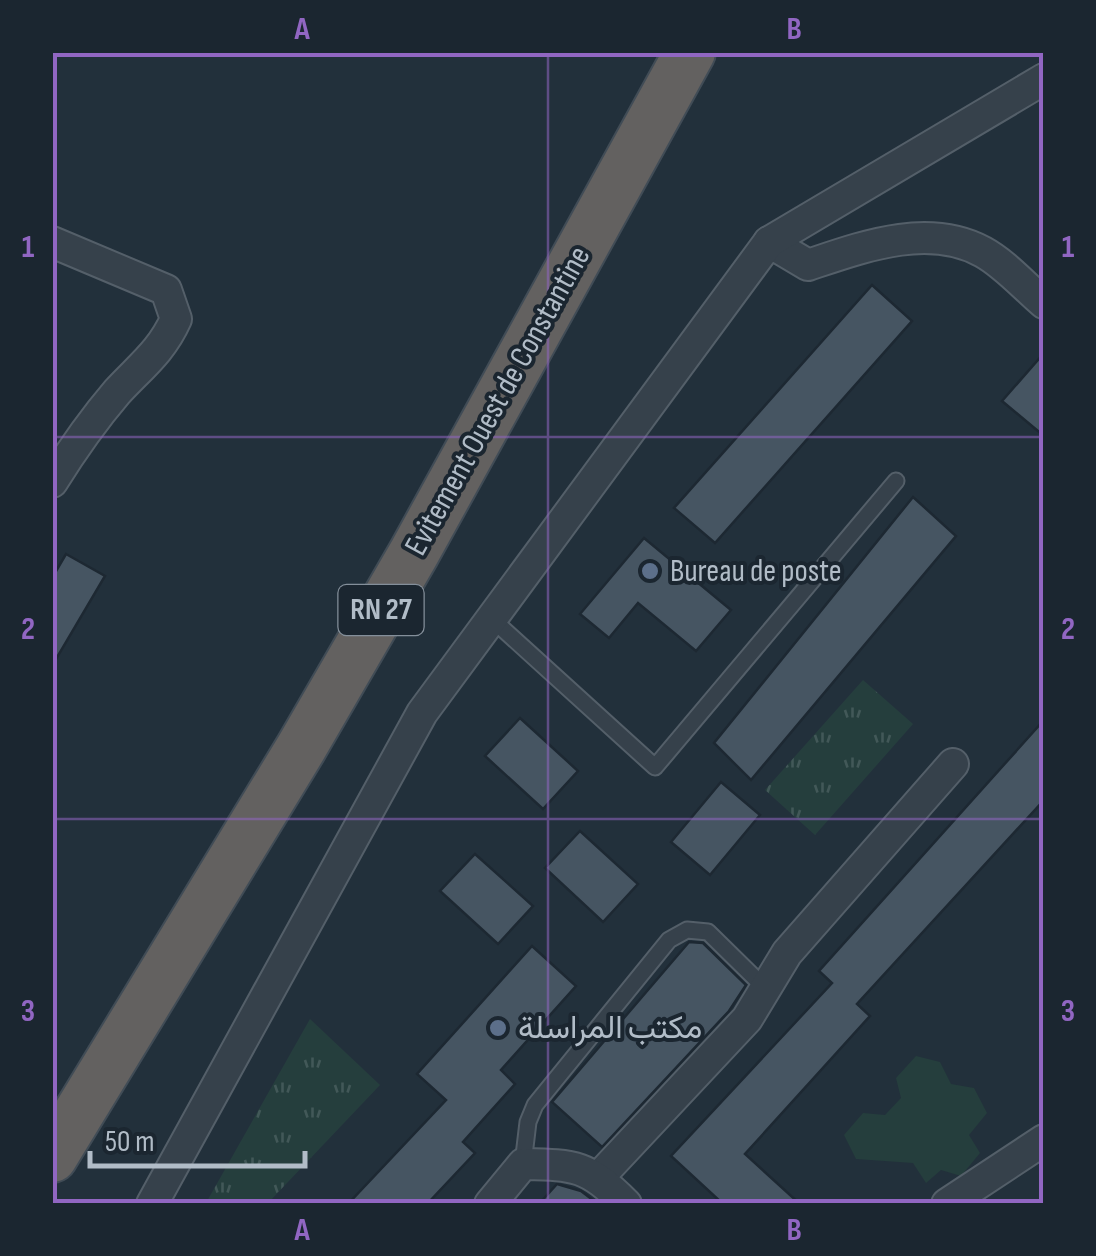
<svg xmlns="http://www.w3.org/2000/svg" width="1096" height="1256" font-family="'Sofia Sans Condensed',Vazirmatn,sans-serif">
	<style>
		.grass { fill: #253e3d }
		.park { fill: url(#park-tufts) }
		.building { fill: #465562; stroke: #1d2832; stroke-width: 2.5 }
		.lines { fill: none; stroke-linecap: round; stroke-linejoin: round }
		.service-casing { stroke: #545f69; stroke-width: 19 }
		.minor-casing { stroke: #545f69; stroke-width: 34 }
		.trunk-casing { stroke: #414c56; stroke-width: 54 }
		.service { stroke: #36414b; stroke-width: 15 }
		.minor { stroke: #36414b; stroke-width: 30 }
		.trunk { stroke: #636160; stroke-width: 50 }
		.grid { fill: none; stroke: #9166c2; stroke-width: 2.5; stroke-opacity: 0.55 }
		.service-dot { fill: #5c6f8a; stroke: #1b2630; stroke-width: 4 }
		.labels { text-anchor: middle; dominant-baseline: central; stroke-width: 8; stroke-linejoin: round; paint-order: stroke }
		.shield { fill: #1b2630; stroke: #848f9a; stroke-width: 2.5 }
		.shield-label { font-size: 30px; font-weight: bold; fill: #b1bcc7 }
		.street-label { font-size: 32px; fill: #b1bcc7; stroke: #1b2630 }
		.poi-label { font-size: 32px; fill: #b1bcc7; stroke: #1b2630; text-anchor: start }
		.neatline { fill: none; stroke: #9166c2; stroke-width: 4 }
		.grid-label { font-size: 32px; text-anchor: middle; font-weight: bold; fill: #9166c2 }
	</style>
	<defs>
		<pattern id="park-tufts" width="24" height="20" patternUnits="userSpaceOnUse" patternTransform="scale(2.5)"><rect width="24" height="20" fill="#253e3d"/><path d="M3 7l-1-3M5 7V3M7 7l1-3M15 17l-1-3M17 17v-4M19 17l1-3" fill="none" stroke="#425858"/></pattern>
	</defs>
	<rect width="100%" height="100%" fill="#22303b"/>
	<path class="grass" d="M916,1056l24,6 11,22 23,4 13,25 -18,22 11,18 -19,23 -20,-6 -15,13 -13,-20 -57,-4 -12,-24 19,-22 22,2 16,-17 -5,-20z"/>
	<g class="park">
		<path d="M863,680l50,44 -98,111 -50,-45z"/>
		<path d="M310,1019l70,66 -112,118h-62z"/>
	</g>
	<g class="building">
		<path d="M872,285l40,36 -197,222 -41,-35z"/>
		<path d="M1044,353v83l-42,-35z"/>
		<path d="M913,497l43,39 -205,244 -37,-37z"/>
		<path d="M644,538l87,72 -35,41 -58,-48 -29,35 -29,-24z"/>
		<path d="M66,554l39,22 -53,90v-88z"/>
		<path d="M520,718l58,53 -35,38 -58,-53z"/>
		<path d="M1044,720v80l-187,204 13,12 -125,138 55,50h-77l-52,-48 161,-173 -13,-12z"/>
		<path d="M721,782l39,33 -50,60 -39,-33z"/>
		<path d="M580,831l58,53 -35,38 -58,-54z"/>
		<path d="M475,854l58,52 -35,38 -58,-53z"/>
		<path d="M689,942l14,1 43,42 -17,26 -127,136 -50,-45z"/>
		<path d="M532,946l44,40 -75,84 14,14 -52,58 12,11 -48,51h-79l98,-104 -29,-26z"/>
		<path d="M557,1184l24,7 17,13h-59z"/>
	</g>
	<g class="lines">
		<g class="service-casing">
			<g id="service">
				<path d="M492,619l163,148 241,-286"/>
				<path d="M523,1164l5,-42 7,-17 134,-165 18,-10 21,2 59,58"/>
			</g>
		</g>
		<g class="minor-casing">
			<g id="minor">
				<path d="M52,242l114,48 10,29c-15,33 -35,47 -59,73 -24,28 -45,58 -65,90"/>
				<path d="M769,242l39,23c54,-18 120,-43 175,-13 22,12 42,35 61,51"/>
				<path d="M599,1177l148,-158 40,-66 166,-189"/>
				<path d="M152,1204l270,-491 347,-471 275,-163"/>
				<path d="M490,1204l33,-40c53,1 64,1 103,40"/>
				<path d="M947,1204l97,-64"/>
			</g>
		</g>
		<g class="trunk-casing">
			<path id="trunk" d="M52,1157l249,-409 113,-195 276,-501"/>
		</g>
		<use href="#service" class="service"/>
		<use href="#minor" class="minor"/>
		<use href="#trunk" class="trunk"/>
	</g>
	<path class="grid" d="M548,52v1152M52,437h992M52,819h992"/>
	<g class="service-dot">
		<circle cx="650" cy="571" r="10"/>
		<circle cx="498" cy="1028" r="10"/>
	</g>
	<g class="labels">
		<rect class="shield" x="338.5" y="585" width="85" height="50" rx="8"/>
		<g class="shield-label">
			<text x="381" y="610">RN 27</text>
		</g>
		<g class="street-label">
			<text transform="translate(498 401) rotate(-61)">Evitement Ouest de Constantine</text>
		</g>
		<g class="poi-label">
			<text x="670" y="571">Bureau de poste</text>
			<text x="518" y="1028">مكتب المراسلة</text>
		</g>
	</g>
	<rect width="1096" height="1256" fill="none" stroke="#1b2630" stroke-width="110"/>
	<path d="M90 1151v15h215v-15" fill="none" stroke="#b1bcc7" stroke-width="5"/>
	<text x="105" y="1151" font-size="30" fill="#b1bcc7" stroke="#1b2630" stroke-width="8" paint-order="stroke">50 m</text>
	<rect x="55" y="55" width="986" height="1146" class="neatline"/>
	<g class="grid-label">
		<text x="302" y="39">A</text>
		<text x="794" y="39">B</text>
		<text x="28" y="257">1</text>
		<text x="1068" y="257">1</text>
		<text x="28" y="639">2</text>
		<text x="1068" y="639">2</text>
		<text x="28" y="1021">3</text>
		<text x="1068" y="1021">3</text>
		<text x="302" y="1240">A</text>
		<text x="794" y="1240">B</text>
	</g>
</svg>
